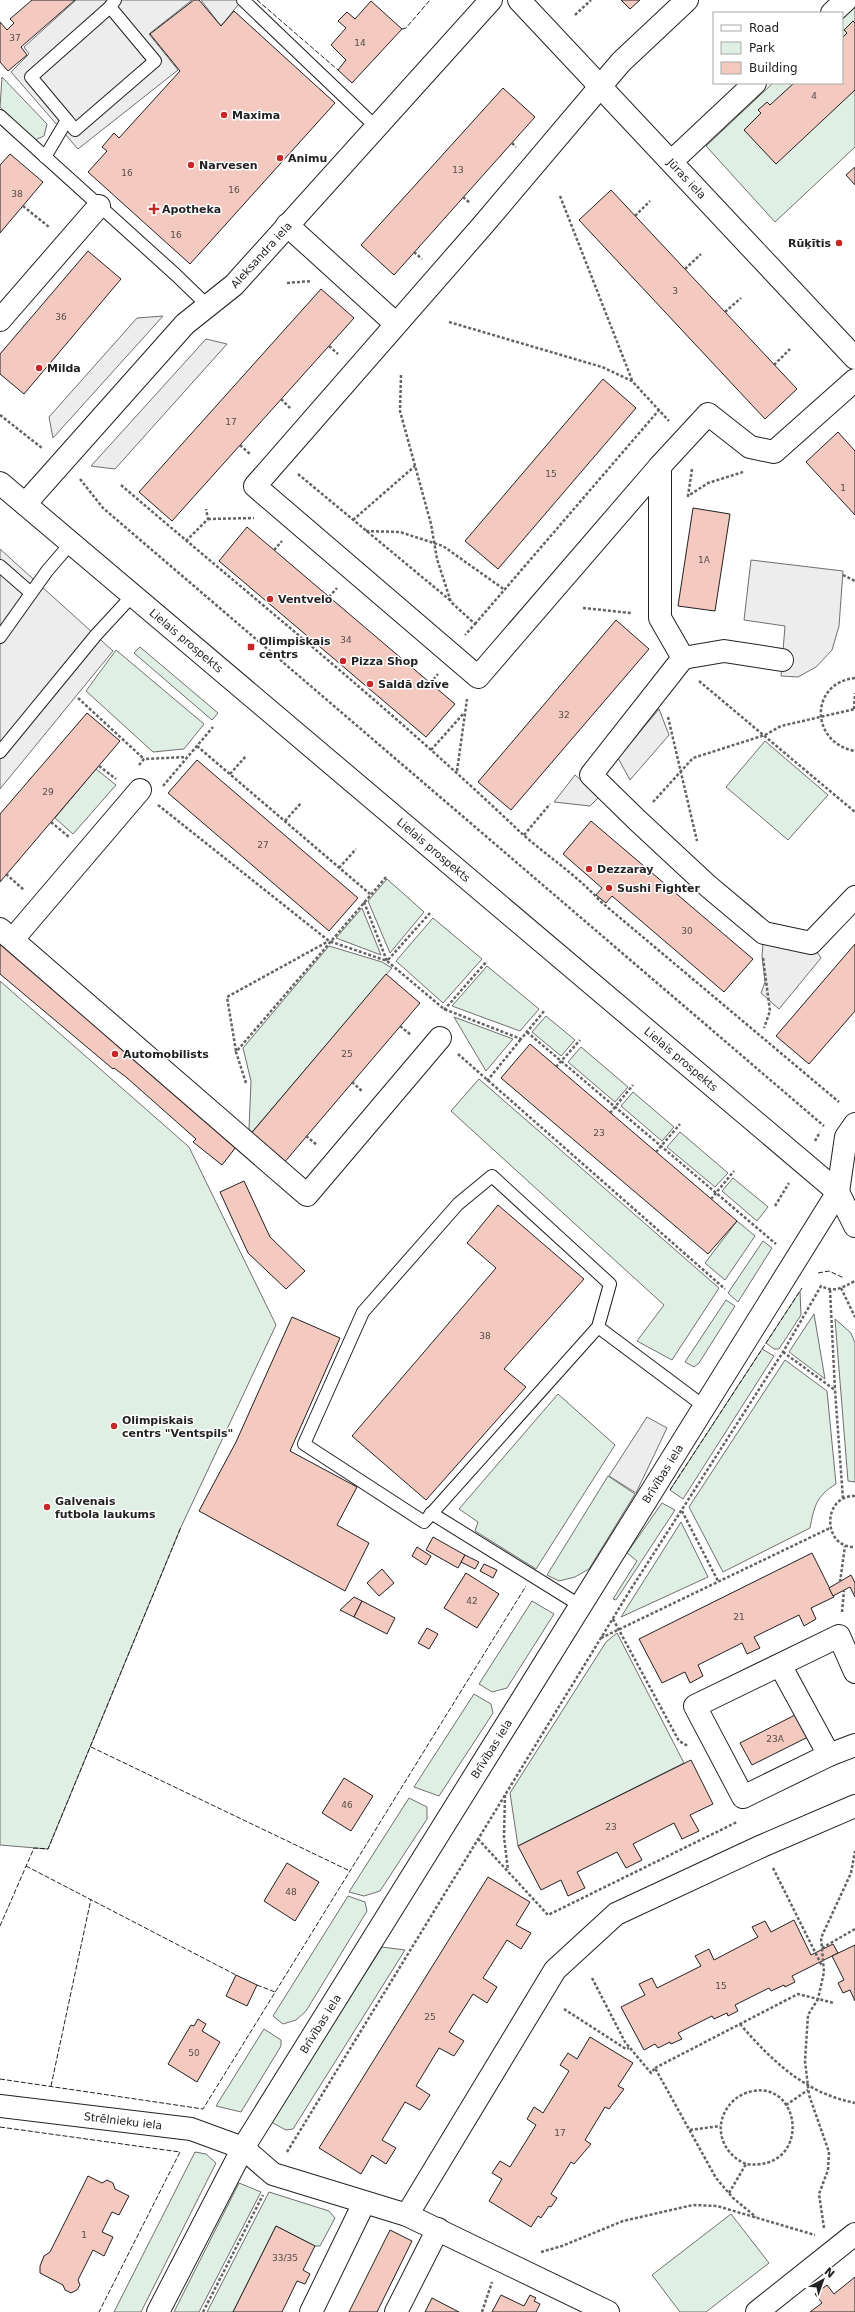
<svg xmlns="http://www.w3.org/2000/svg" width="855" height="2312" font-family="'DejaVu Sans',sans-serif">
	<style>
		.green { fill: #e0efe3; stroke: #6f6f6f }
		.parking { fill: #ededed; stroke: #6f6f6f }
		.building { fill: #f3c9c0; stroke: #222 }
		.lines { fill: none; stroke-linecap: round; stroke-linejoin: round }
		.service-casing { stroke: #222; stroke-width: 14 }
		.minor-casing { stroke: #222; stroke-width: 24 }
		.tertiary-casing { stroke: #222; stroke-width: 24 }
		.secondary-casing { stroke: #222; stroke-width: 24 }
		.path { stroke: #646464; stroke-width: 2.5; stroke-dasharray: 3 2; stroke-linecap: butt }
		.service { stroke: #fff; stroke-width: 12 }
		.minor { stroke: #fff; stroke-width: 22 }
		.tertiary { stroke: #fff; stroke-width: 22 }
		.secondary { stroke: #fff; stroke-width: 22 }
		.fence { stroke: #222; stroke-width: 1; stroke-dasharray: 5 2; stroke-linecap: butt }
		.poi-dot { fill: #c62828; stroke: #fff; stroke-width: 1.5 }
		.labels { text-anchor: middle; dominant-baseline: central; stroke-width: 3; stroke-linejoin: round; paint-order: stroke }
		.number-label { font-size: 9px; fill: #564c4a }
		.poi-label { font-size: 11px; font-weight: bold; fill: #222; stroke: #fff; text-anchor: start }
		.street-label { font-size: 11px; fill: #222; stroke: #fff }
	</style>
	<rect width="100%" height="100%" fill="#fff"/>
	<g class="green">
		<path d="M855,6v141l-80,75 -69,-76 67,-63h69v-64z"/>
		<path d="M2,77l45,47 -3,12 -9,4 -35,-33z"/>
		<path d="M140,647l78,66 -6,7 -78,-67z"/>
		<path d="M116,650l88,74 -20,25 -31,3 -67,-61z"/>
		<path d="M765,741l63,54 -40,45 -62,-53z"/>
		<path d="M96,769l20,16 -43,49 -18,-16z"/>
		<path d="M387,879l37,33 -34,41 -22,-52z"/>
		<path d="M362,908l19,47 -45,-17z"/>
		<path d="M433,918l49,41 -39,44 -47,-42z"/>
		<path d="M329,946l53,16 10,6 -140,164 -3,-3 2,-48 -8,-33z"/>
		<path d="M487,966l52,43 -19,22 -68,-25z"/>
		<path d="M0,981l189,166 87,178 -95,202 -133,322 -48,-4z"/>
		<path d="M546,1016l29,24 -14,16 -29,-24z"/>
		<path d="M454,1017l59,22 -27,32z"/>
		<path d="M581,1047l47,40 -13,15 -47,-40z"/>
		<path d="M479,1079l240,209 -47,72 -35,-19 27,-36 -213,-194z"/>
		<path d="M633,1092l41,35 -12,14 -41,-35z"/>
		<path d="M680,1132l48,41 -13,14 -48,-40z"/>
		<path d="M733,1178l35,29 -11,14 -35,-30z"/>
		<path d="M737,1221l18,15 -30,44 -20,-17z"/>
		<path d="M763,1241l9,7 -34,54 -10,-9z"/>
		<path d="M800,1291l1,24 -22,34h-5l-8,-6z"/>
		<path d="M726,1300l9,6 -36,57 -5,4 -9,-5z"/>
		<path d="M814,1314l11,65 -36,-27z"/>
		<path d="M835,1319l16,14 4,10v139l-7,-1z"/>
		<path d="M762,1349l12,7 -91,143 -13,-9z"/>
		<path d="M785,1360l42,31 9,93c-20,12 -22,23 -26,44l-87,44 -34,-65z"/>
		<path d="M558,1394l57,51 -79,124 -61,-38 3,-9 -19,-13z"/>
		<path d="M608,1476l27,18 -46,75 -14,8 -16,4 -12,-6z"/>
		<path d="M662,1503l13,7 -59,90 -3,-1 24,-38 -10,-8z"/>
		<path d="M681,1522l27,55 -87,40z"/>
		<path d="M532,1601l22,13 -47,74 -15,4 -13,-8z"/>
		<path d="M617,1633l67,130 -166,83 -8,-53 96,-151z"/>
		<path d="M474,1694l17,10 2,9 -54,83 -25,-9z"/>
		<path d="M409,1798l18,9v12l-47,72 -16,5 -15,-4z"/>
		<path d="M348,1896l17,6 2,9 -61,100 -10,9 -13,4 -10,-8z"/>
		<path d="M382,1947l23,3 -112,179 -7,1 -15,-8z"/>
		<path d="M264,2029l17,11v6l-40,66 -25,-6z"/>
		<path d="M195,2152l11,2 10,9 -75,149h-27z"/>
		<path d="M239,2183l22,9 -62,120h-25z"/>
		<path d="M269,2192l60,19 6,7 -15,28h-5l-39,-20 -43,86h-26z"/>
		<path d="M731,2214l38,49 -63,49h-26l-28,-37z"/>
	</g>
	<g class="parking">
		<path d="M76,0h116l-43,34 29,36 -100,79 -67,-77 18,-18 -5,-7z"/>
		<path d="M201,0h41l-21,26z"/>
		<path d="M163,316l-110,122 -4,-21 88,-99z"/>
		<path d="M206,339l21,5 -112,125 -24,-3z"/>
		<path d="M0,549l113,102 -113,138z"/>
		<path d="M751,560l92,11 -4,55 -7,24 -16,17 -18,10 -17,-1 4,-50 -41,-6z"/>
		<path d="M659,709l10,26 -39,45 -12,-22z"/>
		<path d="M575,775l25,21 -10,10 -36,-4z"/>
		<path d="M764,933l47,10 10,15 -42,51 -18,-16 4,-11 -3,-26z"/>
		<path d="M647,1417l20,11 -31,65 -27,-17z"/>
	</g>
	<g class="building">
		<path d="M32,0h43l-54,47 6,8 -19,16 -8,-9v-40l7,8 7,-7 -4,-4z"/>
		<path d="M194,0h5l22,26 13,-15 101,92 -145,161 -102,-92 19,-21 -5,-4 12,-14 5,5 61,-67 -30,-37z"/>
		<path d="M621,0h19l-10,9z"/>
		<path d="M371,1l31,28 -50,54 -14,-13 8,-10 -15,-15 15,-17 -8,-7 9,-9 8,7z"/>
		<path d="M853,21l2,2v67l-79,74 -32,-34 17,-17 -3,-3 9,-8 3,3 24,-22h48v-45l5,-5 -3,-3z"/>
		<path d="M503,88l32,29 -141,158 -33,-30z"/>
		<path d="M10,154l33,28 -43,51v-68z"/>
		<path d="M855,167v18l-9,-10z"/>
		<path d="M611,190l186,199 -32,30 -186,-199z"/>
		<path d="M88,251l33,28 -97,115 -24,-20v-20z"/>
		<path d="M321,289l33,29 -182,203 -33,-29z"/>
		<path d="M603,379l33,29 -138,161 -33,-28z"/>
		<path d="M838,432l17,19v64l-49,-53z"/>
		<path d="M693,508l37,6 -15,97 -37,-5z"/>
		<path d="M247,527l208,177 -29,33 -207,-176z"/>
		<path d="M616,620l33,29 -138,161 -33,-28z"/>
		<path d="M87,713l33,28 -120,141v-68z"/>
		<path d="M197,760l161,138 -29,33 -161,-138z"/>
		<path d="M591,821l162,138 -29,33 -112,-96 -6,7 -10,-8 6,-7 -39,-34z"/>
		<path d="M0,943l236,204 -14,18 -29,-23 3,-3 -70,-62 -12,-9 -1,1 -113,-95z"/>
		<path d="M855,944v67l-46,53 -33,-28z"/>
		<path d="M386,974l34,29 -137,161 -34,-28z"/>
		<path d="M530,1044l207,177 -29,33 -207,-176z"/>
		<path d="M244,1181l26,56 35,34 -19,18 -38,-36 -28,-61z"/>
		<path d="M498,1205l86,74 -80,90 22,18 -100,113 -74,-64 144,-168 -29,-25z"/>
		<path d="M292,1317l48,21 -50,113 67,36 -20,38 32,18 -24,48 -146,-80 37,-69z"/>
		<path d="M433,1537l32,18 -7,13 -32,-18z"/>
		<path d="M417,1547l14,9 -5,9 -14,-9z"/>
		<path d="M812,1553l22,44 -23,11 5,11 -12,7 -5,-11 -45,22 6,11 -13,6 -5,-11 -44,22 5,11 -13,7 -5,-11 -23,11 -23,-44z"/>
		<path d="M465,1555l14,7 -4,7 -14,-7z"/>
		<path d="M484,1564l13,6 -4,8 -13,-7z"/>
		<path d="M382,1569l12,14 -15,13 -12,-13z"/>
		<path d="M466,1573l33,21 -22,34 -33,-20z"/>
		<path d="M851,1575l4,8v14l-5,-10 -17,9 -4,-8z"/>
		<path d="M354,1597l8,4 -8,16 -14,-7z"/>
		<path d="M362,1601l33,17 -8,16 -33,-17z"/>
		<path d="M427,1628l11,6 -9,15 -11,-6z"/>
		<path d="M799,1713l11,23 -58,29 -12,-22z"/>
		<path d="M691,1760l22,44 -23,11 9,16 -17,8 -8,-16 -41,21 9,16 -16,8 -9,-16 -40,20 8,16 -17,8 -7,-16 -20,10 -23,-44z"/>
		<path d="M344,1778l29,18 -22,35 -29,-18z"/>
		<path d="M287,1863l32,19 -24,39 -31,-20z"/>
		<path d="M488,1877l42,25 -14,23 15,8 -10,16 -14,-9 -24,38 14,9 -10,16 -14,-9 -24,38 15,9 -10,15 -15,-8 -23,38 14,9 -10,15 -15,-8 -23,38 14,8 -10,16 -14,-9 -11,19 -42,-26z"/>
		<path d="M794,1920l17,35 22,-11 5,9 -46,23 3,6 -10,5 -1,-2 -13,6 -2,-3 -34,17 3,6 -10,5 -1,-3 -13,6 -2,-3 -34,17 4,6 -11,5 -1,-2 -12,6 -3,-4 -11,6 -23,-43 24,-12 -6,-11 13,-6 5,10 44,-22 -6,-10 14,-7 5,11 44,-23 -6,-10 13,-6 6,11z"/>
		<path d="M855,1945v56l-5,-11 -7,3 -5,-10 6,-3 -12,-24z"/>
		<path d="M236,1975l21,10 -10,21 -21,-10z"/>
		<path d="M198,2019l8,5 -4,7 18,11 -23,40 -29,-18 23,-39 3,1z"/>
		<path d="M590,2037l43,26 -15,23 6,3 -15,20 -4,-2 -20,33 6,4 -17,20 -3,-2 -20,32 6,4 -6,9 -2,-1 -8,12 -3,-2 -7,11 -42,-26 13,-22 -10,-6 8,-12 10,6 26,-42 -9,-6 7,-12 9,6 26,-42 -9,-6 8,-12 9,6z"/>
		<path d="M88,2176l14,7 5,-3 6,3 2,6 14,7 -10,19 -7,-3 -10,20 11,5 -9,19 -11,-6 -15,30 2,5 -3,5 -6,3 -6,-3 -2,-5 -23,-12v-7l4,-10 6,-4z"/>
		<path d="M276,2226l39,20 -12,24 7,4 -5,10 -8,-3 -15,31h-49z"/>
		<path d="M390,2230l22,11 -35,71h-28z"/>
		<path d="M855,2277v35h-45l12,-9 -7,-9 12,-9 7,9z"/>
		<path d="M501,2295l23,11 6,-11 6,3 -2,3 6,3 -4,8h-44z"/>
		<path d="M432,2298l27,14h-34z"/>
	</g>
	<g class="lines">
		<g class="service-casing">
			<g id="service">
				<path d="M243,0l133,127"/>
				<path d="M0,116l176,159 31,30"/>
				<path d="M67,120l8,10 80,-69 -45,-54"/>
				<path d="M45,157l22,-37 -36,-43 79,-70 5,-7"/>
				<path d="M0,566l31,27"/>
				<path d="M0,637l47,-66 24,-28"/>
				<path d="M0,752l96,-117 36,-39"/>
				<path d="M598,1327l-174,195 -120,-78 59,-132 95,-108 34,-28 118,108 -12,43 107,80"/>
				<path d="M431,1513l150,93"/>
			</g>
		</g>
		<g class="minor-casing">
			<g id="minor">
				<path d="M687,0l-66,62 -138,163 -228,261 223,191 182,-211 48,-52 42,33 24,5 81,-72"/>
				<path d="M832,13l14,-13"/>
				<path d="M672,161l83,-78"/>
				<path d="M287,225l109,99"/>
				<path d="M0,320l99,-114"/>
				<path d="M660,466v152l23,40 -92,117 46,45 71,66 56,47 47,10 44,-46"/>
				<path id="s1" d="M25,504l160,-180 49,-39 257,-285"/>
				<path d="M683,658l41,-7 58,9"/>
				<path d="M0,929l307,266 133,-157"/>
				<path d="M13,939l127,-149"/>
				<path d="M780,1665l49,90 -86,42 -48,-91 144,-70 16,36"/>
				<path d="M829,1755l26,-10"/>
				<path id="s2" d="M0,2106l191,23 52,19 30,26 134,41 201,97"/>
				<path d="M407,2215l148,-245 61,-56 146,-68 93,-40"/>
				<path d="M311,2312l53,-109"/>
				<path d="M396,2312l42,-83"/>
				<path d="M757,2312l98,-78"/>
			</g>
		</g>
		<g class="tertiary-casing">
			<g id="tertiary">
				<path id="s3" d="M519,0l336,358"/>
				<path id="s4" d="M158,2312l85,-164 595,-956"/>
			</g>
		</g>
		<g class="secondary-casing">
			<g id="secondary">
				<path id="s5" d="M0,483l838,709 17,34"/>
				<path d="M838,1192l8,-55 9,-13"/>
			</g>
		</g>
		<g class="path">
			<path d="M575,15l16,-15"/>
			<path d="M512,143l4,4"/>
			<path d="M560,196l72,184"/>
			<path d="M463,197l7,6"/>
			<path d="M23,206l26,21"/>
			<path d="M635,216l15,-15"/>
			<path d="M414,252l8,7"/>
			<path d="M685,269l16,-15"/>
			<path d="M287,283l25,-2"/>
			<path d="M725,312l16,-14"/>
			<path d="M449,322l153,45 30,14 37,40"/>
			<path d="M329,346l9,8"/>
			<path d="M774,365l16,-16"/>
			<path d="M401,375l-1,36 31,113 6,35 14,43 24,22 -10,11"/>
			<path d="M281,399l10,10"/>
			<path d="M0,415l42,33"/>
			<path d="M240,445l10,9"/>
			<path d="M692,469l-4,27 20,-13 35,-11"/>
			<path d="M298,474l153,127"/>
			<path d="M80,479l23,29 721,618"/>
			<path d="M121,485c133,114 270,224 397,345 27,25 58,44 82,71l239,201"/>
			<path d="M208,519l46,-1"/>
			<path d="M353,520l62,-54"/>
			<path d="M366,531l34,1 43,14 62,44"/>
			<path d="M186,541l22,-22 -2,-10"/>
			<path d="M274,550l8,-9"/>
			<path d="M843,575l12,6"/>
			<path d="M329,597l8,-9"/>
			<path d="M583,608l48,5"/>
			<path d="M475,624l184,-214"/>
			<path d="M855,678c-46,5 -45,65 0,73"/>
			<path d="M699,681l156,131"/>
			<path d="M430,683l8,-9"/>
			<path d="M78,698l66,61"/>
			<path d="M854,709l1,-16"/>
			<path d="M668,717l29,124"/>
			<path d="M197,746l173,148"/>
			<path d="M431,750l33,-37"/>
			<path d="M139,765l5,-6 43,-2"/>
			<path d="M99,766l17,13"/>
			<path d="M457,771l10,-72"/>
			<path d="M230,774l16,-18"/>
			<path d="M163,786l50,-59"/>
			<path d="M653,802l40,-44 72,-23 16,-9 74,-17"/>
			<path d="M158,805l171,136 58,20 57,48 77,30 24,-29"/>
			<path d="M285,821l16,-18"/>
			<path d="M51,822l18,15"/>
			<path d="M524,835l26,-31"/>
			<path d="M339,868l17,-19"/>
			<path d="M6,874l18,16"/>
			<path d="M364,902l23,59 43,-48"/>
			<path d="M763,958l7,53 -6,17"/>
			<path d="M444,1010l43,-49"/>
			<path d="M400,1026l11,9"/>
			<path d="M527,1032l249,212"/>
			<path d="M236,1051l-9,-54 100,-55"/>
			<path d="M458,1054l267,235"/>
			<path d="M556,1067l24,-27"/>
			<path d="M487,1081l34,-42"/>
			<path d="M352,1082l11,10"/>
			<path d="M246,1083l-10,-31 151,-176"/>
			<path d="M610,1113l23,-28"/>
			<path d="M306,1136l11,9"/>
			<path d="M815,1141l5,-9"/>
			<path d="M656,1152l24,-28"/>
			<path d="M711,1199l23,-28"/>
			<path d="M775,1206l14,-23"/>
			<path d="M841,1288l14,29"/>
			<path d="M830,1290l5,100"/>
			<path d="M783,1352l52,38 8,109"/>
			<path d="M855,1496c-33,-1 -33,52 0,51"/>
			<path d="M682,1511l36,70"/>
			<path d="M840,1582l5,-36"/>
			<path d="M842,1612l2,-21"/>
			<path d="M613,1619l66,122 9,5"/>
			<path d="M601,1638l229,-110"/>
			<path d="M505,1795l-1,42 4,33"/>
			<path d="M478,1839l70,76 189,-93"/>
			<path d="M773,1868l49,98"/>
			<path d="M822,1948l33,-19"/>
			<path d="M592,1978l33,64 26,31 4,-5 61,110 17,20 23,19"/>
			<path d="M564,2009l62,40 3,-1"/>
			<path d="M740,2024c32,37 65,69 115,79"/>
			<path d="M655,2068l143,-74 20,5 6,-27 -3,-34 30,-65 4,-22"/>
			<path d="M786,2105l22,-15"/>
			<path d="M690,2130l30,-4"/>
			<path d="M287,2152l342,-560 154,-240 38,-66c14,7 20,2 34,-5"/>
			<path d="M729,2193l17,-29c65,8 57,-82 7,-73 -9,2 -15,5 -21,11 -20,21 -12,51 14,62"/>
			<path d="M824,2228l-5,-34 9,-24 1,-18 -20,-57 -4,-34 3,-46 10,-16 16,4"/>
			<path d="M541,2252l21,-6 61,-25 70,-16 24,1 98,29"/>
			<path d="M203,2312l60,-117"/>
			<path d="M482,2312l10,-30"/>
		</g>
		<use href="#service" class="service"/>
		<use href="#minor" class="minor"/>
		<use href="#tertiary" class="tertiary"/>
		<use href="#secondary" class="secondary"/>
		<g class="fence">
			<path d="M257,0l81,70"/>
			<path d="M402,29l4,-1 24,-28"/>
			<path d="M818,1273l11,-2 15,7"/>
			<path d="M670,1490l132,-202"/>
			<path d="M91,1747l259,124"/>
			<path d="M26,1866l210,109"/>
			<path d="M0,1926l34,-78 14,1 133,-322"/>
			<path d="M257,1985l18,7"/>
			<path d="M0,2079l203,30 323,-523"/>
			<path d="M51,2086l40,-187"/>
			<path d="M0,2127l180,25 -81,160"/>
		</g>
	</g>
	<g class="poi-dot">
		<circle cx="224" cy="115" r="4"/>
		<circle cx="280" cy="158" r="4"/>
		<circle cx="191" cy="165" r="4"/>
		<path d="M152 203h4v4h4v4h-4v4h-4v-4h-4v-4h4z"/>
		<circle cx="839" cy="243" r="4"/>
		<circle cx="39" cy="368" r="4"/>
		<circle cx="270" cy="599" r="4"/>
		<rect x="247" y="643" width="8" height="8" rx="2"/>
		<circle cx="343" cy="661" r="4"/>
		<circle cx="370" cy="684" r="4"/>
		<circle cx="589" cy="869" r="4"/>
		<circle cx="609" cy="888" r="4"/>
		<circle cx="115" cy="1054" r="4"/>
		<circle cx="114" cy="1426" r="4"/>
		<circle cx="47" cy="1507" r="4"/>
	</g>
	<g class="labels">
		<g class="number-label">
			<text x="15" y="38">37</text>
			<text x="360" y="43">14</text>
			<text x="814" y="96">4</text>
			<text x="458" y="170">13</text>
			<text x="127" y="173">16</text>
			<text x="234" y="190">16</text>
			<text x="17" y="194">38</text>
			<text x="176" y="235">16</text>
			<text x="675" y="291">3</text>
			<text x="61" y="317">36</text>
			<text x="231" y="422">17</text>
			<text x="551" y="474">15</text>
			<text x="843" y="488">1</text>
			<text x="704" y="560">1A</text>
			<text x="346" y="640">34</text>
			<text x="564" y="715">32</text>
			<text x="48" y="792">29</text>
			<text x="263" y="845">27</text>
			<text x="687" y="931">30</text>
			<text x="347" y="1054">25</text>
			<text x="599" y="1133">23</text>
			<text x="485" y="1336">38</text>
			<text x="472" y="1601">42</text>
			<text x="739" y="1617">21</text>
			<text x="775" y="1739">23A</text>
			<text x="347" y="1805">46</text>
			<text x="611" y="1827">23</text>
			<text x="291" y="1892">48</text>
			<text x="721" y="1986">15</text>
			<text x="430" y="2017">25</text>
			<text x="194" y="2053">50</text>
			<text x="560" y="2133">17</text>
			<text x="84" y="2235">1</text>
			<text x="285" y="2258">33/35</text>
		</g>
		<g class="poi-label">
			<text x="232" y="115">Maxima</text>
			<text x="288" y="158">Animu</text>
			<text x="199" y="165">Narvesen</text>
			<text x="162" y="209">Apotheka</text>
			<text x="831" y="243" text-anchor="end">Rūķītis</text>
			<text x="47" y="368">Milda</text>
			<text x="278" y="599">Ventvelo</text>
			<text x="259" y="641">Olimpiskais<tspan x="259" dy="13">centrs</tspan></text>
			<text x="351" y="661">Pizza Shop</text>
			<text x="378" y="684">Saldā dzīve</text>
			<text x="597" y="869">Dezzaray</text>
			<text x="617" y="888">Sushi Fighter</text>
			<text x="123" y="1054">Automobilists</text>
			<text x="122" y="1420">Olimpiskais<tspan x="122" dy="13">centrs "Ventspils"</tspan></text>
			<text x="55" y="1501">Galvenais<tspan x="55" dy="13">futbola laukums</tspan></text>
		</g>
		<g class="street-label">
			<text stroke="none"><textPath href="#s3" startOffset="245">Jūras iela</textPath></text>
			<text stroke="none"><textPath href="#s1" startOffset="344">Aleksandra iela</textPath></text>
			<text stroke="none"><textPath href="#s5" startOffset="244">Lielais prospekts</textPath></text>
			<text stroke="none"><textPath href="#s5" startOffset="568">Lielais prospekts</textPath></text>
			<text stroke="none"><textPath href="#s5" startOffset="892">Lielais prospekts</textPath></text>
			<text stroke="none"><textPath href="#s4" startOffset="979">Brīvības iela</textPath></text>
			<text stroke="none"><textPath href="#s4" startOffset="655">Brīvības iela</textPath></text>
			<text stroke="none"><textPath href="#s4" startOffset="331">Brīvības iela</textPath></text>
			<text stroke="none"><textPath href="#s2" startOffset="124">Strēlnieku iela</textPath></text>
		</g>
	</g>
	<rect x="713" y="12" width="130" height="72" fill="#ffffff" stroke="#a7a7a7"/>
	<rect x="721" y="25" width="20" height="6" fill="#ffffff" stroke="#a7a7a7"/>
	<text x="749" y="32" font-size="12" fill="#222222">Road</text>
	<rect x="721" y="42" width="20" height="12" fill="#e0efe3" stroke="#a7a7a7"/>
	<text x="749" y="52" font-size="12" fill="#222222">Park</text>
	<rect x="721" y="62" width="20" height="12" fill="#f3c9c0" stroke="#a7a7a7"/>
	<text x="749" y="72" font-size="12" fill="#222222">Building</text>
	<g transform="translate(823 2280) rotate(41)" stroke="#ffffff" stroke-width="3" paint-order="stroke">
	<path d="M0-3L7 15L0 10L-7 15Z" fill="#222222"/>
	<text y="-6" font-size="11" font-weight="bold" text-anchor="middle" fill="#222222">N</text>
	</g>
</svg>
